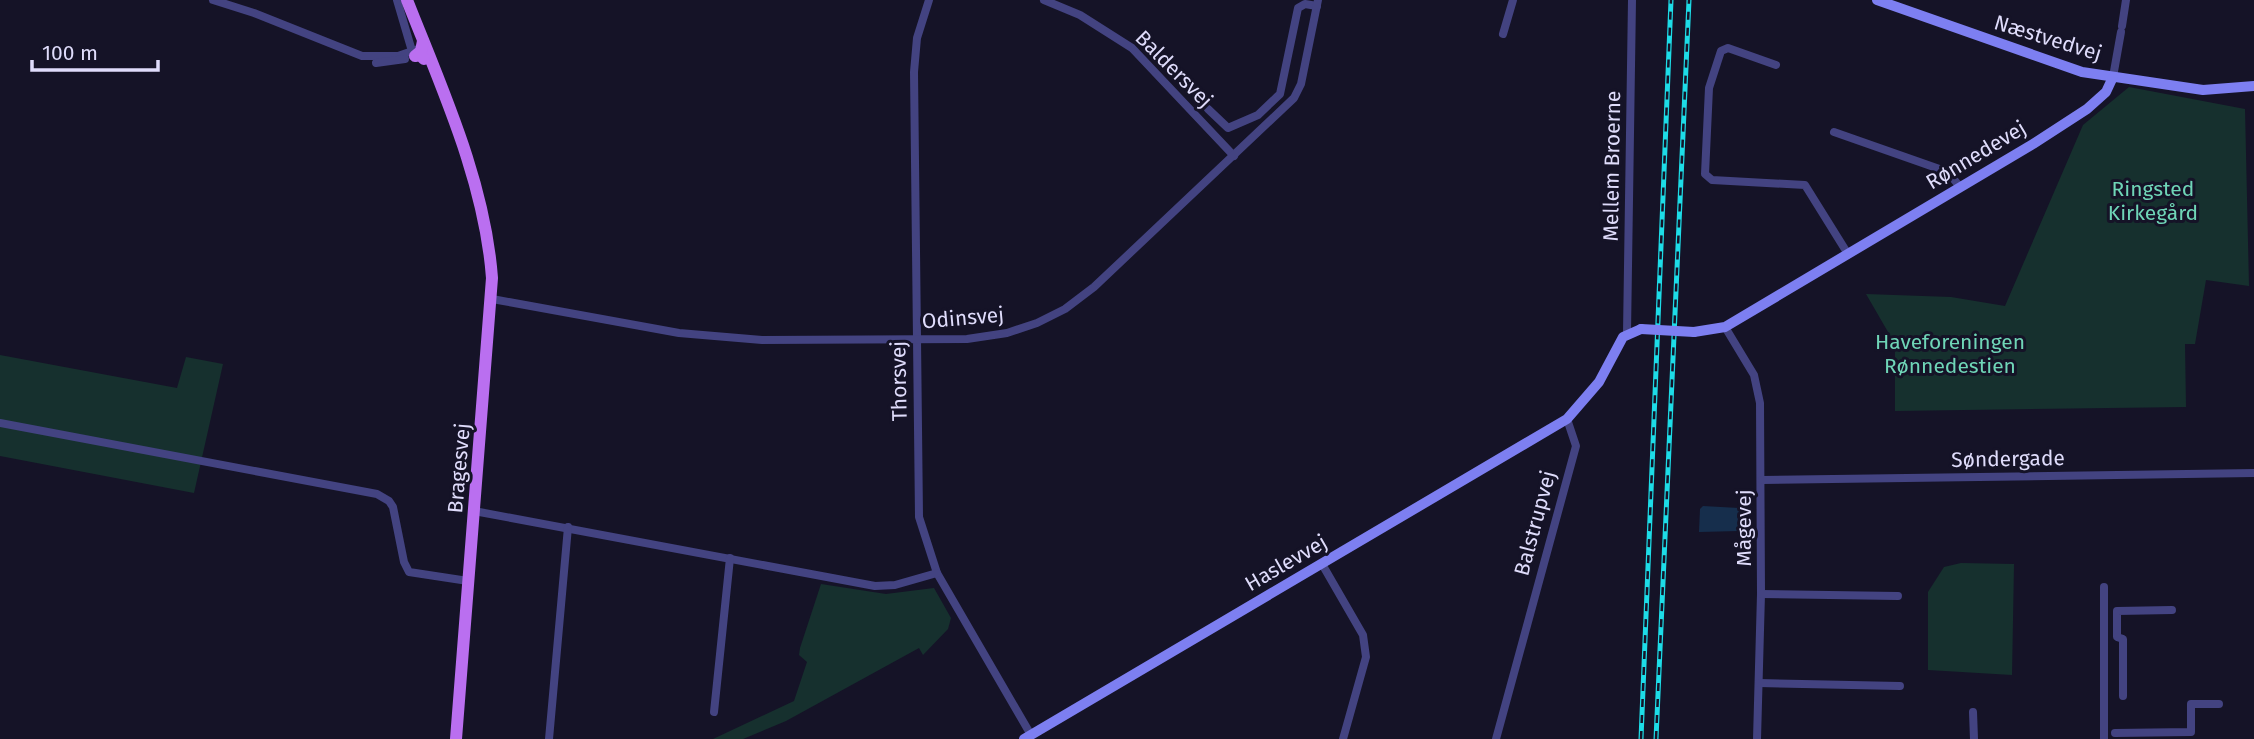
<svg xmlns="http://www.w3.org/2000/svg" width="2254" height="739" font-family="'Fira Sans',sans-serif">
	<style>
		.green { fill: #16302e }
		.water { fill: #162e4c }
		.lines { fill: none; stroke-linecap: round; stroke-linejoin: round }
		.street { stroke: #434381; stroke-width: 8 }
		.secondary { stroke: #7d7ff1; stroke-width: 10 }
		.primary { stroke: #ba6ff0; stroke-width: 12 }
		.rail-casing { stroke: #1ddce7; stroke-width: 5 }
		.rail { stroke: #151327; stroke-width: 2.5; stroke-dasharray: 8; stroke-linecap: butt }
		.secondary-bridge { stroke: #7d7ff1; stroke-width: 10 }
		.labels { text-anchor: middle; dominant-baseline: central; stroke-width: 6; stroke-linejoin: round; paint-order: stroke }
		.street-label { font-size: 21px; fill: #dfdcfb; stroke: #151327 }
		.park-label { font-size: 21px; fill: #6fd5b7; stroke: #151327 }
	</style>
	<rect width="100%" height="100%" fill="#151327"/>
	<g class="green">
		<path d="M2129,87l116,22 4,177 -43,-6 -11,64h-10l1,63 -291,4v-67l-29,-50 85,3 54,9 78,-181z"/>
		<path d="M0,355l177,33 9,-31 37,7 -29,129 -194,-37z"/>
		<path d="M1961,563l53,1 -2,111 -84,-5v-78l16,-25z"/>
		<path d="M821,584l65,10 48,-6 17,30 -3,11 -25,26 -4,-7 -133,73 -43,18h-30l81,-38 13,-39 -8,-7 1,-7z"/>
	</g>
	<path class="water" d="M1703,506l36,2v23l-40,1 1,-23z"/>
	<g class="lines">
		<g class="street">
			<path d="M213,0l41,13 108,43h36l23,-8"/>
			<path d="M397,0l15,51"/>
			<path d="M929,0l-12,38 -3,34 5,445 18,56 94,162"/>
			<path d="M1044,0l36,15 52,33 102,108"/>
			<path d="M2122,26l4,-26"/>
			<path d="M1503,34l10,-34"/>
			<path d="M376,63l29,-4"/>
			<path d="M1776,65l-48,-17 -7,3 -12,37 -4,86 7,6 93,5 43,69"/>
			<path d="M2113,77l8,-45"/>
			<path d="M1208,109l20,19 30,-13 22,-21 18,-86 7,-4 12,2"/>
			<path d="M1834,132l114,40 12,15"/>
			<path d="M492,299l187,34 83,7 205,-1 40,-6 30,-10 28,-14 29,-22 200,-189 7,-14 17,-84"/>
			<path d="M1725,327l29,48 6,28 1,191 -4,145"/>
			<path d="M1627,333l5,-333"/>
			<path d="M0,423l377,71 12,7 4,6 11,55 5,10 59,9"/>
			<path d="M1762,480l492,-7"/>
			<path d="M474,511l401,75 20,-1 42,-12"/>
			<path d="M1322,564l41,71 3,22 -23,82"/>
			<path d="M2104,587v152"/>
			<path d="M1761,594l137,2"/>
			<path d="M1759,683l141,3"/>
			<path d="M2123,696v-57l-6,-2v-26l55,-1"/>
			<path d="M714,712l16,-154"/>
			<path d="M1973,712l1,27"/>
			<path d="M2115,733l76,-1v-28h28"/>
			<path d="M549,739l19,-212"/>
			<path d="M1496,739l80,-293 -9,-27"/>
		</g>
		<g class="secondary">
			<path d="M1877,0l205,72 121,18 51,-4"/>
			<path d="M1694,332l31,-5 308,-183 54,-35 19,-17 7,-15"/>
			<path d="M1024,739l543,-320 32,-37 24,-45 18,-8"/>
		</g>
		<g class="primary">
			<path d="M407,0c35,89 78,182 85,278l-36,461"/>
			<path d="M423,41l-2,10 -6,5 5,-1 4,4"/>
		</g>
		<g class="rail-casing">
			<g id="rail">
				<path d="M1641,739l30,-739"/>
				<path d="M1656,739l33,-739"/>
			</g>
		</g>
		<use href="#rail" class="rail"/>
		<path class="secondary-bridge" d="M1641,329l53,3"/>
	</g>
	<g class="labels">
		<g class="street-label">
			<text transform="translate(2048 38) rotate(17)">Næstvedvej</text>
			<text transform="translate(1174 69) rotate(45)">Baldersvej</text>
			<text transform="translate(1976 155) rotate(-31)">Rønnedevej</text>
			<text transform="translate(1612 166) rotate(-89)">Mellem Broerne</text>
			<text transform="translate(963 318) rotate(-5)">Odinsvej</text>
			<text transform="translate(899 381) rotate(-91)">Thorsvej</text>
			<text transform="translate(2008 459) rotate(-1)">Søndergade</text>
			<text transform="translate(459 468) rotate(-85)">Bragesvej</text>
			<text transform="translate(1535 523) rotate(-75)">Balstrupvej</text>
			<text transform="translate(1744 528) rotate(-90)">Mågevej</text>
			<text transform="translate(1286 563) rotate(-30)">Haslevvej</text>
		</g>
		<g class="park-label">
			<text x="2153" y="189">Ringsted<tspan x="2153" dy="24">Kirkegård</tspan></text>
			<text x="1950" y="342">Haveforeningen<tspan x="1950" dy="24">Rønnedestien</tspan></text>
		</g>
	</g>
	<path d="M32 60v10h126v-10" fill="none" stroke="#dfdcfb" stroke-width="3.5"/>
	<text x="42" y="60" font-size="21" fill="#dfdcfb" stroke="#151327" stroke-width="5" paint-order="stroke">100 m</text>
</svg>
